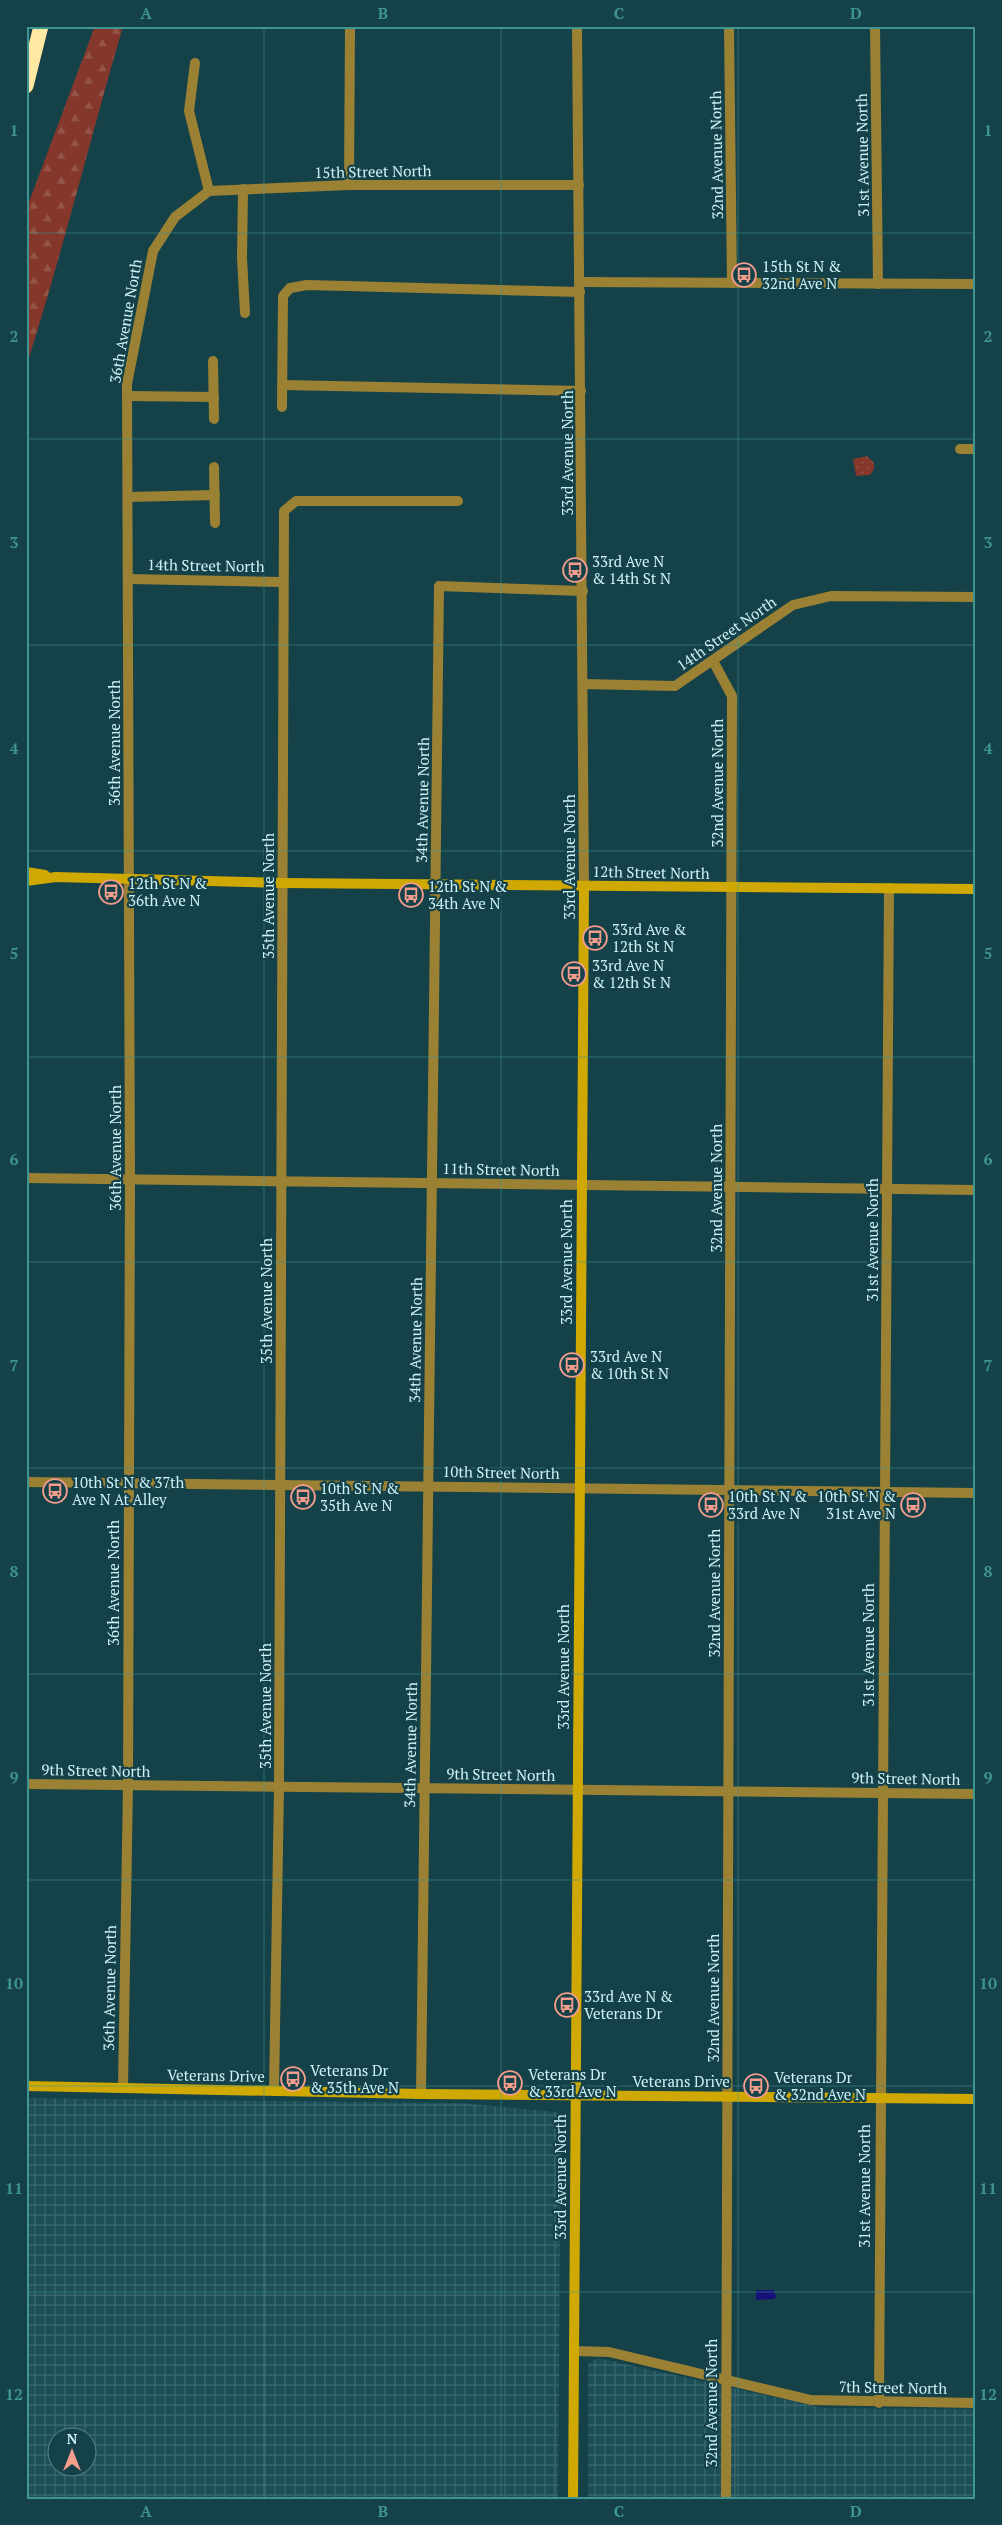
<svg xmlns="http://www.w3.org/2000/svg" width="1002" height="2525" font-family="'PT Serif',serif">
	<style>
		.industrial { fill: url(#industrial-grid); fill-rule: evenodd }
		.grass { fill: url(#grass-dots) }
		.forest { fill: url(#forest-firs) }
		.water { fill: #161179 }
		.lines { fill: none; stroke-linecap: round; stroke-linejoin: round }
		.street { stroke: #9a8133; stroke-width: 10 }
		.secondary { stroke: #d0a802; stroke-width: 10 }
		.highway { stroke: #ffe8a3; stroke-width: 15 }
		.grid { fill: none; stroke: #3e9591; stroke-width: 1; stroke-opacity: 0.55 }
		.labels { text-anchor: middle; dominant-baseline: central; stroke-width: 4.5; stroke-linejoin: round; paint-order: stroke }
		.street-label { font-size: 15px; fill: #ccf2f9; stroke: #154148 }
		.poi-label { font-size: 15px; fill: #ccf2f9; stroke: #154148; text-anchor: start }
		.neatline { fill: none; stroke: #3e9591; stroke-width: 2 }
		.grid-label { font-size: 16px; text-anchor: middle; font-weight: bold; fill: #3e9591 }
	</style>
	<defs>
		<pattern id="industrial-grid" width="8" height="8" patternUnits="userSpaceOnUse" patternTransform="scale(1.25)"><rect width="8" height="8" fill="#1c4f58"/><path d="M0 4h8M4 0v8" fill="none" stroke="#3c6971"/></pattern>
		<pattern id="grass-dots" width="8" height="8" patternUnits="userSpaceOnUse" patternTransform="scale(1.25)"><rect width="8" height="8" fill="#84372a"/><path d="M2 2h.1M6 6h.1" fill="none" stroke="#94544a" stroke-width="1.8" stroke-linecap="round"/></pattern>
		<pattern id="forest-firs" width="22" height="20" patternUnits="userSpaceOnUse" patternTransform="scale(1.25)"><rect width="22" height="20" fill="#84372a"/><path d="M5 1l3.5 6h-7zM16 11l3.5 6h-7z" fill="#94544a"/></pattern>
	</defs>
	<rect width="100%" height="100%" fill="#154148"/>
	<g class="industrial">
		<path d="M26,2098l434,5 96,9 5,5v10l-3,372h-532zM58,2438h30v30h-30z"/>
		<path d="M598,2358l225,50 153,1v90h-388v-135z"/>
	</g>
	<path class="grass" d="M867,456l7,7v6l-4,6 -14,1 -3,-17z"/>
	<path class="forest" d="M95,26h28c-33,114 -61,228 -97,341v-157z"/>
	<path class="water" d="M756,2290h18l2,7 -2,2 -18,1z"/>
	<g class="lines">
		<g class="street">
			<path d="M577,26l7,860"/>
			<path d="M729,26l3,257"/>
			<path d="M875,26l3,258"/>
			<path d="M195,63l-6,48 20,80"/>
			<path d="M349,185l1,-159"/>
			<path d="M243,189l-1,69 3,55"/>
			<path d="M580,282l396,2"/>
			<path d="M213,361l1,58"/>
			<path d="M282,385l299,6"/>
			<path d="M127,396l87,1"/>
			<path d="M282,407l1,-111 7,-8 17,-3 273,7"/>
			<path d="M960,449h16"/>
			<path d="M214,467l1,56"/>
			<path d="M128,497l87,-2"/>
			<path d="M129,579l154,3"/>
			<path d="M713,661l19,35 -6,1803"/>
			<path d="M583,684l92,2 118,-81 38,-9 145,1"/>
			<path d="M26,1178l950,12"/>
			<path d="M26,1482l950,11"/>
			<path d="M26,1784l950,10"/>
			<path d="M123,2088l5,-303 2,-606 -3,-795 26,-133 22,-34 34,-26 140,-6h230"/>
			<path d="M274,2091l5,-304 5,-1276 12,-10h162"/>
			<path d="M421,2094l18,-1508 144,5"/>
			<path d="M574,2351l35,1 202,48 165,3"/>
			<path d="M879,2403l10,-1515"/>
		</g>
		<g class="secondary">
			<path d="M26,872l19,3"/>
			<path d="M26,881l30,-4 227,6 693,6"/>
			<path d="M26,2086l395,8 555,5"/>
			<path d="M573,2499l11,-1613"/>
		</g>
		<path class="highway" d="M26,86l15,-60"/>
	</g>
	<path class="grid" d="M264,26v2473M501,26v2473M738,26v2473M26,233h950M26,439h950M26,645h950M26,851h950M26,1057h950M26,1262h950M26,1468h950M26,1674h950M26,1880h950M26,2086h950M26,2292h950"/>
	<defs>
		<g id="bus-ring" transform="scale(1.25)"><circle r="9.5" fill="#154148" stroke="#f49d8d" stroke-width="1.5"/><path d="M-5-6H5V4H4V6H2V4H-2V6H-4V4H-5ZM-3.5-4V0h7V-4ZM-3.5 1.2v1.5H-2V1.2ZM2 1.2v1.5H3.5V1.2Z" fill="#f49d8d"/></g>
	</defs>
	<g fill-rule="evenodd">
		<use href="#bus-ring" x="744" y="275"/>
		<use href="#bus-ring" x="575" y="570"/>
		<use href="#bus-ring" x="111" y="892"/>
		<use href="#bus-ring" x="411" y="895"/>
		<use href="#bus-ring" x="595" y="938"/>
		<use href="#bus-ring" x="574" y="974"/>
		<use href="#bus-ring" x="572" y="1365"/>
		<use href="#bus-ring" x="55" y="1491"/>
		<use href="#bus-ring" x="303" y="1497"/>
		<use href="#bus-ring" x="711" y="1505"/>
		<use href="#bus-ring" x="913" y="1505"/>
		<use href="#bus-ring" x="567" y="2005"/>
		<use href="#bus-ring" x="293" y="2079"/>
		<use href="#bus-ring" x="510" y="2083"/>
		<use href="#bus-ring" x="756" y="2086"/>
	</g>
	<g class="labels">
		<g class="street-label">
			<text transform="translate(716 155) rotate(-91)">32nd Avenue North</text>
			<text transform="translate(862 155) rotate(-91)">31st Avenue North</text>
			<text transform="translate(373 171) rotate(-1)">15th Street North</text>
			<text transform="translate(125 321) rotate(-80)">36th Avenue North</text>
			<text transform="translate(567 453) rotate(-90)">33rd Avenue North</text>
			<text transform="translate(206 565) rotate(1)">14th Street North</text>
			<text transform="translate(726 633) rotate(-35)">14th Street North</text>
			<text transform="translate(114 743) rotate(-90)">36th Avenue North</text>
			<text transform="translate(717 783) rotate(-90)">32nd Avenue North</text>
			<text transform="translate(422 800) rotate(-89)">34th Avenue North</text>
			<text transform="translate(569 857) rotate(-90)">33rd Avenue North</text>
			<text transform="translate(651 872) rotate(1)">12th Street North</text>
			<text transform="translate(268 896) rotate(-90)">35th Avenue North</text>
			<text transform="translate(115 1148) rotate(-90)">36th Avenue North</text>
			<text transform="translate(501 1169) rotate(1)">11th Street North</text>
			<text transform="translate(716 1188) rotate(-90)">32nd Avenue North</text>
			<text transform="translate(872 1240) rotate(-90)">31st Avenue North</text>
			<text transform="translate(566 1262) rotate(-90)">33rd Avenue North</text>
			<text transform="translate(266 1301) rotate(-90)">35th Avenue North</text>
			<text transform="translate(415 1340) rotate(-89)">34th Avenue North</text>
			<text transform="translate(501 1472) rotate(1)">10th Street North</text>
			<text transform="translate(113 1583) rotate(-90)">36th Avenue North</text>
			<text transform="translate(714 1593) rotate(-90)">32nd Avenue North</text>
			<text transform="translate(868 1645) rotate(-90)">31st Avenue North</text>
			<text transform="translate(563 1667) rotate(-90)">33rd Avenue North</text>
			<text transform="translate(265 1706) rotate(-90)">35th Avenue North</text>
			<text transform="translate(410 1745) rotate(-89)">34th Avenue North</text>
			<text transform="translate(96 1770) rotate(1)">9th Street North</text>
			<text transform="translate(501 1774) rotate(1)">9th Street North</text>
			<text transform="translate(906 1778) rotate(1)">9th Street North</text>
			<text transform="translate(109 1988) rotate(-89)">36th Avenue North</text>
			<text transform="translate(713 1998) rotate(-90)">32nd Avenue North</text>
			<text transform="translate(216 2075) rotate(1)">Veterans Drive</text>
			<text x="681" y="2081">Veterans Drive</text>
			<text transform="translate(560 2177) rotate(-90)">33rd Avenue North</text>
			<text transform="translate(864 2186) rotate(-90)">31st Avenue North</text>
			<text transform="translate(893 2387) rotate(1)">7th Street North</text>
			<text transform="translate(711 2403) rotate(-90)">32nd Avenue North</text>
		</g>
		<g class="poi-label">
			<text x="762" y="266">15th St N &amp;<tspan x="762" dy="17">32nd Ave N</tspan></text>
			<text x="592" y="561">33rd Ave N<tspan x="592" dy="17">&amp; 14th St N</tspan></text>
			<text x="128" y="883">12th St N &amp;<tspan x="128" dy="17">36th Ave N</tspan></text>
			<text x="428" y="886">12th St N &amp;<tspan x="428" dy="17">34th Ave N</tspan></text>
			<text x="612" y="929">33rd Ave &amp;<tspan x="612" dy="17">12th St N</tspan></text>
			<text x="592" y="965">33rd Ave N<tspan x="592" dy="17">&amp; 12th St N</tspan></text>
			<text x="590" y="1356">33rd Ave N<tspan x="590" dy="17">&amp; 10th St N</tspan></text>
			<text x="72" y="1482">10th St N &amp; 37th<tspan x="72" dy="17">Ave N At Alley</tspan></text>
			<text x="320" y="1488">10th St N &amp;<tspan x="320" dy="17">35th Ave N</tspan></text>
			<text x="728" y="1496">10th St N &amp;<tspan x="728" dy="17">33rd Ave N</tspan></text>
			<text x="896" y="1496" text-anchor="end">10th St N &amp;<tspan x="896" dy="17">31st Ave N</tspan></text>
			<text x="584" y="1996">33rd Ave N &amp;<tspan x="584" dy="17">Veterans Dr</tspan></text>
			<text x="310" y="2070">Veterans Dr<tspan x="310" dy="17">&amp; 35th Ave N</tspan></text>
			<text x="528" y="2074">Veterans Dr<tspan x="528" dy="17">&amp; 33rd Ave N</tspan></text>
			<text x="774" y="2077">Veterans Dr<tspan x="774" dy="17">&amp; 32nd Ave N</tspan></text>
		</g>
	</g>
	<rect width="1002" height="2525" fill="none" stroke="#154148" stroke-width="55"/>
	<g transform="translate(72 2452)"><circle r="24" fill="#154148" stroke="#5e888f"/>
	<path d="M0-4L9 19L0 12L-9 19Z" fill="#f49d8d"/>
	<text y="-8" font-size="14" font-weight="bold" text-anchor="middle" fill="#ccf2f9">N</text>
	</g>
	<rect x="28" y="28" width="946" height="2470" class="neatline"/>
	<g class="grid-label">
		<text x="146" y="19">A</text>
		<text x="383" y="19">B</text>
		<text x="619" y="19">C</text>
		<text x="856" y="19">D</text>
		<text x="14" y="136">1</text>
		<text x="988" y="136">1</text>
		<text x="14" y="342">2</text>
		<text x="988" y="342">2</text>
		<text x="14" y="548">3</text>
		<text x="988" y="548">3</text>
		<text x="14" y="754">4</text>
		<text x="988" y="754">4</text>
		<text x="14" y="959">5</text>
		<text x="988" y="959">5</text>
		<text x="14" y="1165">6</text>
		<text x="988" y="1165">6</text>
		<text x="14" y="1371">7</text>
		<text x="988" y="1371">7</text>
		<text x="14" y="1577">8</text>
		<text x="988" y="1577">8</text>
		<text x="14" y="1783">9</text>
		<text x="988" y="1783">9</text>
		<text x="14" y="1989">10</text>
		<text x="988" y="1989">10</text>
		<text x="14" y="2194">11</text>
		<text x="988" y="2194">11</text>
		<text x="14" y="2400">12</text>
		<text x="988" y="2400">12</text>
		<text x="146" y="2517">A</text>
		<text x="383" y="2517">B</text>
		<text x="619" y="2517">C</text>
		<text x="856" y="2517">D</text>
	</g>
</svg>
